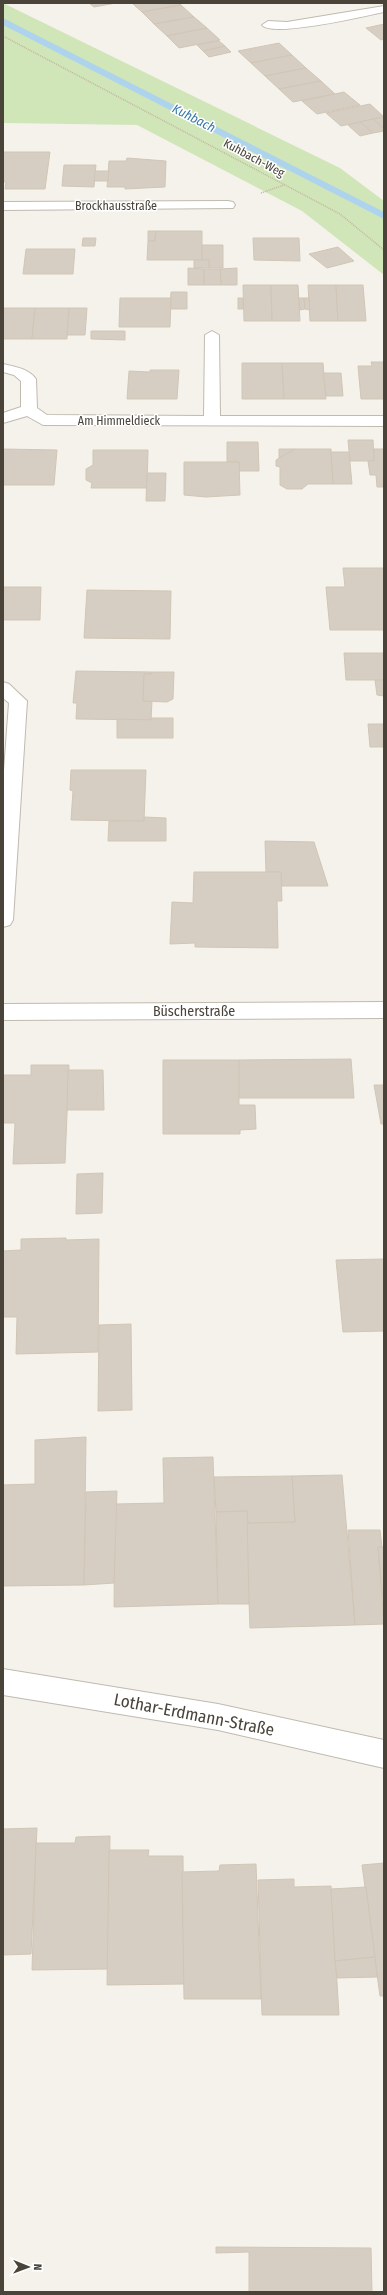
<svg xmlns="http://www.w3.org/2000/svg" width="387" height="2295" viewBox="0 0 387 2295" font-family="'Fira Sans Condensed',sans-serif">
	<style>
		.green { fill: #d1e6b8 }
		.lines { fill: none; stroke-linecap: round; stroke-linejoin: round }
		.stream { fill: #aed3ed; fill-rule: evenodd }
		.building { fill: #d6cec2; stroke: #d1c6b6 }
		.minor-casing { stroke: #c0baaf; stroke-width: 2 }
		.path { stroke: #c1b6a1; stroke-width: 1.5; stroke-dasharray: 1 1; stroke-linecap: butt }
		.minor { fill: #fff; fill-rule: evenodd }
		.labels { text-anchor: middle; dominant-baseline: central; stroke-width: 3; stroke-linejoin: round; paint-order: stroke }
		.far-street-label { font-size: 12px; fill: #49433a; stroke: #fff }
		.far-water-label { font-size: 13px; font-style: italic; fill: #3778a7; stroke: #fff }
		.street-label { font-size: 14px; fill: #49433a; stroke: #fff }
		.near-street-label { font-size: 17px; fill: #49433a; stroke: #fff }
	</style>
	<rect width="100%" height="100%" fill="#f5f2ec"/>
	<polygon class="green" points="3,3 340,168 384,201 384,275 302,211 137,125 3,123"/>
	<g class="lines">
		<polygon class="stream" points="3,18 384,212 384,219 3,25"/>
	</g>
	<g class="building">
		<polygon points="89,3 116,3 94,7"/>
		<polygon points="132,3 179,3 181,5 142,12"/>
		<polygon points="181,5 194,17 154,24 142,12"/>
		<polygon points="194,17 207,28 167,36 154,24"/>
		<polygon points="384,24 384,39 381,40 366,28"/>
		<polygon points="207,28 220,40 179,48 167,36"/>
		<polygon points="219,41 225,46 203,51 197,45"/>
		<polygon points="279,43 292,55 251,63 238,51"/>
		<polygon points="225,46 231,52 209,57 203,51"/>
		<polygon points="292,55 306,68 265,76 251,63"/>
		<polygon points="306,68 321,81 279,89 265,76"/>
		<polygon points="321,81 335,94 293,102 279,89"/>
		<polygon points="344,92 360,105 317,114 302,101"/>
		<polygon points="370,104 384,117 341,126 326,113"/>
		<polygon points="384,117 384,129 373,119"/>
		<polygon points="373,119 384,129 384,131 373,133 360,122"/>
		<polygon points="360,122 373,133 360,136 348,125"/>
		<polygon points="3,152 50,152 45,189 5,189 6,182 3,182"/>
		<polygon points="127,158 166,161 165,187 125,189 125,187 107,187 109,161 126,161"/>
		<polygon points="64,165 96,165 94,187 62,186"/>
		<polygon points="95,171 109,171 108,181 94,181"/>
		<polygon points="148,231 156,231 155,241 148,241"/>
		<polygon points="156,231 202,231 202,260 147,260 148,241 155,241"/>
		<polygon points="83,238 96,238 95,246 82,246"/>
		<polygon points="253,238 299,238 300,261 254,260"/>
		<polygon points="202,245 223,245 223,268 209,268 209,260 202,260"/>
		<polygon points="338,247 354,261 327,268 309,254"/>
		<polygon points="26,249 75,249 73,274 23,274"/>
		<rect x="194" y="260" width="15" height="8"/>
		<polygon points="188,268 204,269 204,285 188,285"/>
		<polygon points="237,268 237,285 221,285 220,269"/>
		<polygon points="204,269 220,269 221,285 204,285"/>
		<polygon points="243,285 271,285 272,321 244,321"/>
		<polygon points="271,285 298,285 300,321 272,321"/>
		<polygon points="308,285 336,285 338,321 310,321"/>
		<polygon points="336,285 363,285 366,321 338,321"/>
		<polygon points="171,292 187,292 187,309 170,309"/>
		<polygon points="120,298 171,298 170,327 119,327"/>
		<rect x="238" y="298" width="5" height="11"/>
		<polygon points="299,298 304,298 305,309 300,310"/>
		<polygon points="304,298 309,298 310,310 305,309"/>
		<polygon points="3,308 35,308 32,339 3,339"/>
		<polygon points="35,308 69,308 67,339 32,339"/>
		<polygon points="69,308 87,308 85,335 67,335"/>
		<polygon points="91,331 125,331 125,340 91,339"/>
		<polygon points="371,362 384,362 384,399 361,399 358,366 372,366"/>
		<polygon points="242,363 282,363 284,399 242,399"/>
		<polygon points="282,363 323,363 326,399 284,399"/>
		<polygon points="150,370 179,370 177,399 127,399 129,371 150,372"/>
		<polygon points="323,373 341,373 343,396 326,396"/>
		<polygon points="348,440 373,440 374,461 350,461"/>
		<polygon points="227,442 258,442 259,471 239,471 239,462 227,462"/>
		<polygon points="3,449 57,450 54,485 3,485"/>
		<polygon points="279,449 295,449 279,458"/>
		<polygon points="295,449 331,449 333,484 308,484 302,489 287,489 280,485 280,467 276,466 276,460"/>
		<polygon points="374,449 384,449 384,487 377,487 376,475 370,475 368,461 374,461"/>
		<polygon points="93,450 148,450 147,488 91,488 92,483 86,480 86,469 93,465"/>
		<polygon points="331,452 349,452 352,484 333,484"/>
		<polygon points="184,462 239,462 240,495 206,497 184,495"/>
		<polygon points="147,473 166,473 165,501 146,501"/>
		<polygon points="343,568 384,568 384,630 330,630 326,587 345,587"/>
		<polygon points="3,587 41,587 40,620 3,620"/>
		<polygon points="87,590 171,591 170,639 84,638"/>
		<polygon points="344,653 384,653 384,680 346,680"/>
		<polygon points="76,671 152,672 152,674 144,674 143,701 152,701 151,720 76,719 77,703 73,703"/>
		<polygon points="152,672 174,672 173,699 167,702 143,701 144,674 152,674"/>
		<polygon points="375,680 384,680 384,696 377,695"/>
		<polygon points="151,718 173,718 173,738 117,738 117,719 151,720"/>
		<polygon points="368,724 384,724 384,747 370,747"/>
		<polygon points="71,770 146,770 144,821 71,820 73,791 70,790"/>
		<polygon points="144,817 166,818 166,841 108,841 109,821 144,821"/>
		<polygon points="265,841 314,842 328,886 282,886 281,872 266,872"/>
		<polygon points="194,872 281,872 282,901 277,901 278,948 195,947 195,943 170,944 172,902 193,903"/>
		<polygon points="351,1059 354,1098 239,1098 239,1060"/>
		<polygon points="163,1060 239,1060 239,1105 255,1105 256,1129 240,1130 240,1134 163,1134"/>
		<polygon points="31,1065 69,1065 65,1163 13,1164 15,1123 3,1123 3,1075 31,1075"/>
		<polygon points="68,1070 103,1070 104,1110 67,1110"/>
		<polygon points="374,1085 384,1085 384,1124 381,1124"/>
		<polygon points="103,1173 102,1213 76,1214 77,1174"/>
		<polygon points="66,1238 66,1240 99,1239 98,1352 16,1354 17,1317 3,1317 3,1251 21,1250 21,1239"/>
		<polygon points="384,1259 384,1331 343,1332 336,1260"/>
		<polygon points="131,1324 132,1410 98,1411 99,1325"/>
		<polygon points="86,1437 84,1585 3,1586 3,1485 35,1484 35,1440"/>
		<polygon points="213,1457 218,1604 114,1607 115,1504 164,1503 163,1458"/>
		<polygon points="342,1475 355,1625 250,1628 246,1523 295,1522 292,1476"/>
		<polygon points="292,1476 295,1522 248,1523 247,1511 216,1512 214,1477"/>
		<polygon points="117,1491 114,1583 84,1585 86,1492"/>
		<polygon points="247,1511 249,1604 218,1604 216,1512"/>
		<polygon points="348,1530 380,1530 382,1547 378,1547 384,1624 355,1625"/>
		<polygon points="378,1547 384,1547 384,1610"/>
		<polygon points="37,1828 31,1954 3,1955 3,1829"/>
		<polygon points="110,1836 108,1969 32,1970 36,1843 75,1843 76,1837"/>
		<polygon points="109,1850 149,1850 148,1856 183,1856 184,1984 107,1985"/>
		<polygon points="384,1863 384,1996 380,1996 362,1865"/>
		<polygon points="256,1864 261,1999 184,1999 182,1872 219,1871 220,1865"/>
		<polygon points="294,1879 294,1887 331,1886 339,2015 262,2015 258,1880"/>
		<polygon points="366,1887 375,1957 335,1961 331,1889"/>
		<polygon points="375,1957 377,1977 337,1978 335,1961"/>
		<polygon points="216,2247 371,2248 372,2292 249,2292 249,2252 216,2253"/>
	</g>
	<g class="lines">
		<g class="minor-casing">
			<g id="minor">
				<path d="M384 6V12C366 16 271 38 262 25L268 21 287 22Z"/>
				<polygon points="228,201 233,202 235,205 233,208 3,210 3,202"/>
				<path d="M212 331 219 335 220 416H384V426L43 425 27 416 3 423V413L21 407V381L14 375 3 372V364C15 367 28 368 36 379L37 408 47 415 204 416 205 335Z"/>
				<polygon points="3,682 9,684 27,701 13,920 10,925 3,927 3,784 9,703 3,698"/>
				<polygon points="384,1002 384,1018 3,1020 3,1004"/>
				<polygon points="3,1669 218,1704 384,1740 384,1768 218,1730 3,1695"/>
			</g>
		</g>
		<g class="path">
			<polyline points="3,36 340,214 384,250"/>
			<polyline points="261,193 284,185"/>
		</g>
		<use href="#minor" class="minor"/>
	</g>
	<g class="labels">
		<g class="far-street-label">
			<text transform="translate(254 158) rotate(28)">Kuhbach-Weg</text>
			<text x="116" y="206">Brockhausstraße</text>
			<text x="119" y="421">Am Himmeldieck</text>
		</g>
		<g class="far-water-label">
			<text transform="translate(194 118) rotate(27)">Kuhbach</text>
		</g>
		<g class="street-label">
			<text x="194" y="1011">Büscherstraße</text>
		</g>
		<g class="near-street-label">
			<text transform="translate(194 1715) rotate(11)">Lothar-Erdmann-Straße</text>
		</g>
	</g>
	<rect width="387" height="2295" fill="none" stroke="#49433a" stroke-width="8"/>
	<g transform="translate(28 2267) rotate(91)" stroke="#ffffff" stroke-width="3" paint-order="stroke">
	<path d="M0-3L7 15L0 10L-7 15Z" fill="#49433a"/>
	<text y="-6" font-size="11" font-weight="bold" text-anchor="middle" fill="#49433a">N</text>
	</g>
</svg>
